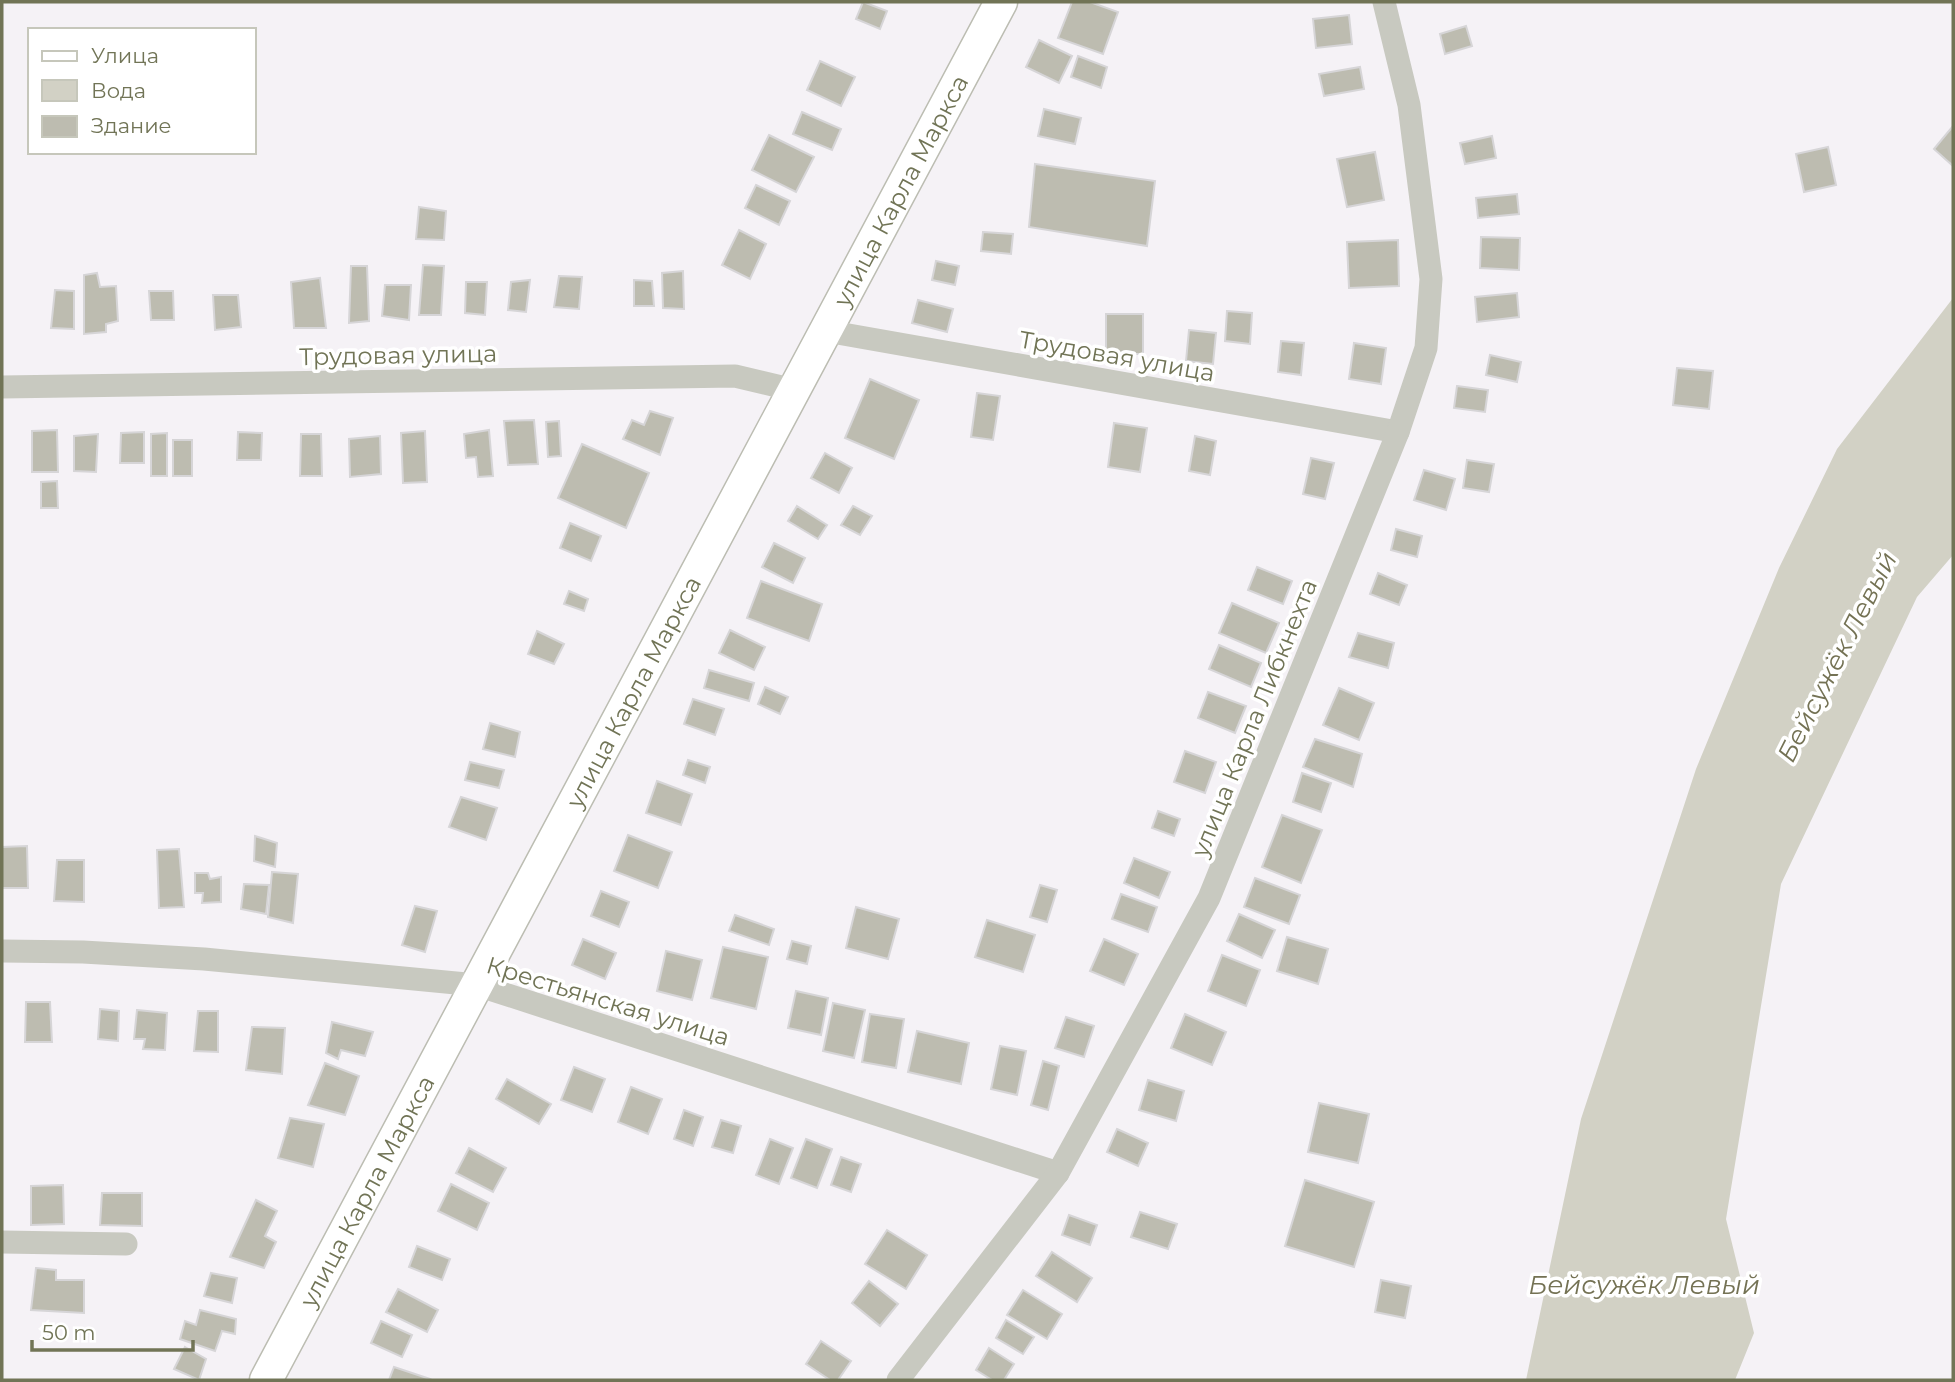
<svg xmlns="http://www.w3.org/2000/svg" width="1955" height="1382" viewBox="0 0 1955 1382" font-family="Montserrat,sans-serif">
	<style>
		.water { fill: #d2d1c5 }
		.building { fill: #bdbcb0; stroke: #d6d5d7; stroke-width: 2 }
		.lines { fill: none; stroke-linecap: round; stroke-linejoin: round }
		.secondary-casing { stroke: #bcbdb2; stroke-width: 35 }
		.street { stroke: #c8c9c0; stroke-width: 23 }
		.secondary { stroke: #fff; stroke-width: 32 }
		.labels { text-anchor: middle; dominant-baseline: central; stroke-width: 7; stroke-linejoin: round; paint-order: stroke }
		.street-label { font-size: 24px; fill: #717456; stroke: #fff }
		.water-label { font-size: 26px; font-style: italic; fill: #747254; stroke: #fff }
	</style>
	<rect width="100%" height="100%" fill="#f5f2f6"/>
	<polygon class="water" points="1953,298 1953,555 1917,597 1781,884 1726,1219 1754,1333 1735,1380 1526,1380 1581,1119 1696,769 1779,568 1837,449"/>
	<g class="building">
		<polygon points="863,2 887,11 880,29 856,19"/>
		<polygon points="1072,2 1090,2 1118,12 1103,54 1058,38"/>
		<polygon points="1349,15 1352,44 1316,48 1313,19"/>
		<polygon points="1466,26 1472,46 1445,54 1440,34"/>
		<polygon points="1039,40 1072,56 1059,83 1026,67"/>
		<polygon points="1078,56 1107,67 1101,88 1071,77"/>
		<polygon points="820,61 855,77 841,106 807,90"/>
		<polygon points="1360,67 1364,89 1324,96 1319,74"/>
		<polygon points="1044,109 1081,118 1075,144 1038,136"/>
		<polygon points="802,112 841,129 832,150 793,134"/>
		<polygon points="1953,126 1953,166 1934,149"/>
		<polygon points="769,135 814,157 796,192 752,170"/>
		<polygon points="1492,136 1496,158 1465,164 1460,143"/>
		<polygon points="1828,147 1836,185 1804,192 1796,154"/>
		<polygon points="1375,152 1384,200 1347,207 1337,159"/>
		<polygon points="1035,164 1155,181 1147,246 1029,227"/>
		<polygon points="756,185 790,201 779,225 745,208"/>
		<polygon points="1517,194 1519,214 1478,218 1476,198"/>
		<polygon points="419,207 446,211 444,240 416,239"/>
		<polygon points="739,230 766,244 750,279 722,265"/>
		<polygon points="983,232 1013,234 1011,254 981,251"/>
		<polygon points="1481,237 1520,238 1519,270 1480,268"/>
		<polygon points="1398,240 1399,286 1349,288 1347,242"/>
		<polygon points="936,261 959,266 955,285 932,280"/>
		<polygon points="423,265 444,266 441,315 419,315"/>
		<polygon points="351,266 367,266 369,321 349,323"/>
		<polygon points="683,271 684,309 663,308 662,273"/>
		<polygon points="97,273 100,287 116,286 118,321 106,324 106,332 84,334 84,275"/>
		<polygon points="559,276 582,277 579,309 554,307"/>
		<polygon points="320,278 326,328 294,328 291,282"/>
		<polygon points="530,280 526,312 508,310 511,282"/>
		<polygon points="634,280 652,281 654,306 634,306"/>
		<polygon points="466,282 487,282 485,315 465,313"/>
		<polygon points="385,285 411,285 409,320 382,316"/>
		<polygon points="55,290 74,291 74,329 51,328"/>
		<polygon points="149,291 173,291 174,320 151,320"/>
		<polygon points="1517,293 1519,317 1477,322 1475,297"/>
		<polygon points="213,295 238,295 241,327 215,330"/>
		<polygon points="918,300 953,309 947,332 912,323"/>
		<polygon points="1227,311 1252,313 1250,344 1225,341"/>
		<rect x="1106" y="314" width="37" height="40"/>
		<polygon points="1189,330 1216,333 1213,364 1186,361"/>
		<polygon points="1281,341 1304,343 1301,375 1278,372"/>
		<polygon points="1354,343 1386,348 1381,384 1349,379"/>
		<polygon points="1490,355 1521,362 1517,382 1486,375"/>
		<polygon points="1677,368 1713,371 1709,409 1673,405"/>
		<polygon points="870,379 919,400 894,459 845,438"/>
		<polygon points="1457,386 1488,390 1485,412 1454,408"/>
		<polygon points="977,393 1000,396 993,440 971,437"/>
		<polygon points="650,411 673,418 660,455 623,439 632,420 644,425"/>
		<polygon points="534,420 538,464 508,465 504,421"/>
		<polygon points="559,421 561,456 548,457 546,422"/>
		<polygon points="1114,423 1147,428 1140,472 1108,467"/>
		<polygon points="57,430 58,472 32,472 32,431"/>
		<polygon points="489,430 493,476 478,477 476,457 466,458 464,434"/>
		<polygon points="425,431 427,482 403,483 401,433"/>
		<polygon points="144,432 144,463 120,463 121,433"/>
		<polygon points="238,432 262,433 261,460 237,460"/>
		<polygon points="167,433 167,476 151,476 151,434"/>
		<polygon points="98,434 96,472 74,471 74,436"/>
		<polygon points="301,434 321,434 322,476 300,476"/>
		<polygon points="380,436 381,474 350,477 349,439"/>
		<polygon points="1195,436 1216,441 1210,475 1189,471"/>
		<rect x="173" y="440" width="19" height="36"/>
		<polygon points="582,444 649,473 626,528 558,498"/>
		<polygon points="825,453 852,468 839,493 811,478"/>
		<polygon points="1311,458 1334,463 1325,499 1303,494"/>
		<polygon points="1467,460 1494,464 1489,492 1463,488"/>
		<polygon points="1424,470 1455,479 1446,510 1414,500"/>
		<polygon points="57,481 58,508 41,508 41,482"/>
		<polygon points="797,506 827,525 818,539 788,521"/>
		<polygon points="853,506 872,516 860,535 841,525"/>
		<polygon points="570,523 601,536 591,561 560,548"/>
		<polygon points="1396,529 1422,536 1417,557 1391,550"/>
		<polygon points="774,543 805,558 793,583 762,567"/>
		<polygon points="1257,567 1292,581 1283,604 1248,590"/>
		<polygon points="1378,573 1407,585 1399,605 1370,594"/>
		<polygon points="761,581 822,604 809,641 747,618"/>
		<polygon points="569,591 588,599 584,611 564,604"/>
		<polygon points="1232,603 1279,623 1266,653 1219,633"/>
		<polygon points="730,630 765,647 754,670 719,653"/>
		<polygon points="537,631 564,644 554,664 528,654"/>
		<polygon points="1358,633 1394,643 1388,668 1349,657"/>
		<polygon points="1219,645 1261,663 1251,687 1209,669"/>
		<polygon points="709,670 754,683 749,701 704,688"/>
		<polygon points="765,687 788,697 780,714 758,704"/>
		<polygon points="1339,688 1374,703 1359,740 1323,725"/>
		<polygon points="1208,692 1246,706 1235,733 1198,718"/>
		<polygon points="693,699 724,709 715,735 684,724"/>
		<polygon points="490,723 520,732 515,757 483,749"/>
		<polygon points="1315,739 1362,754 1353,787 1303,767"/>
		<polygon points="1185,751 1216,762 1205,793 1174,782"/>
		<polygon points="688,760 710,767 705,783 683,775"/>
		<polygon points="470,762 504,770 499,788 465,780"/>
		<polygon points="1302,773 1331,783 1321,812 1293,802"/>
		<polygon points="657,781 692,794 681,825 646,813"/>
		<polygon points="461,797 497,808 486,840 449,827"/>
		<polygon points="1158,811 1180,819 1174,836 1152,828"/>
		<polygon points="1282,815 1322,830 1301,883 1262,867"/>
		<polygon points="628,835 672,852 658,888 614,871"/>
		<polygon points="255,836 277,843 275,867 254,861"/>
		<polygon points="27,846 28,888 2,888 2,847"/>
		<polygon points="179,849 184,907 159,908 157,850"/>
		<polygon points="1134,858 1170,872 1159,898 1124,883"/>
		<polygon points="57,860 84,860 84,902 54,901"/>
		<polygon points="272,872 298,874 293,923 268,917"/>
		<polygon points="195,873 208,873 210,879 221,877 221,902 202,903 203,893 195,893"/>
		<polygon points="1255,878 1300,895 1289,924 1244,907"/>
		<polygon points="244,884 269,885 266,914 241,909"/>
		<polygon points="1040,885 1057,890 1047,922 1030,917"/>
		<polygon points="601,891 629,902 619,927 591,916"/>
		<polygon points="1121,894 1157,907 1148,932 1112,919"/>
		<polygon points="415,906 437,911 425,952 402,945"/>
		<polygon points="856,907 899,919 888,959 846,948"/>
		<polygon points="1239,914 1275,930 1262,958 1227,941"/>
		<polygon points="735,915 774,929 769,945 729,931"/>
		<polygon points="987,920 1035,935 1023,972 975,957"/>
		<polygon points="1287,937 1328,949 1318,984 1277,971"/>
		<polygon points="583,939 616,953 605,979 572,965"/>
		<polygon points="1104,939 1138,954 1124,985 1090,971"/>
		<polygon points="792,941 811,946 807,964 787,959"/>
		<polygon points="723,947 768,957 756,1009 711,998"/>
		<polygon points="666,951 702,960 692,1000 657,991"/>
		<polygon points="1222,955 1260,970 1246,1006 1208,991"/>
		<polygon points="796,991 828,998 821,1035 788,1028"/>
		<polygon points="26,1002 50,1002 52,1042 25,1042"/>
		<polygon points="833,1003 865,1010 854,1058 823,1051"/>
		<polygon points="100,1009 119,1011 118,1041 98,1039"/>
		<polygon points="137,1010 167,1013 165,1050 143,1049 145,1039 134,1039"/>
		<polygon points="198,1011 218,1011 218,1052 194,1051"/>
		<polygon points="870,1014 904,1019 896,1068 862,1062"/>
		<polygon points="1185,1014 1226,1032 1212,1065 1171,1048"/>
		<polygon points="1066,1017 1094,1026 1084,1057 1055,1048"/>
		<polygon points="332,1022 373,1032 365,1056 341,1050 338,1059 326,1053"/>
		<polygon points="252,1027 285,1028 282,1074 246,1070"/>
		<polygon points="917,1031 969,1043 961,1084 908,1072"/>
		<polygon points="1000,1046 1026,1051 1017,1095 991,1089"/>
		<polygon points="1043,1061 1059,1066 1048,1110 1031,1105"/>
		<polygon points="325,1063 359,1076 345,1115 308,1105"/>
		<polygon points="574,1067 605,1079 592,1112 561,1100"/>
		<polygon points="507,1079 551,1104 539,1124 496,1099"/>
		<polygon points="1148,1080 1184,1091 1176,1121 1139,1110"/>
		<polygon points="631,1087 662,1099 648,1134 618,1122"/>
		<polygon points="1319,1103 1369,1114 1358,1163 1308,1152"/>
		<polygon points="684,1110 703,1117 693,1146 674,1139"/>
		<polygon points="290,1118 324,1124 313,1167 278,1158"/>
		<polygon points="721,1120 741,1126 733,1153 712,1147"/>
		<polygon points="1117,1129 1148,1143 1138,1166 1107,1152"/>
		<polygon points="770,1139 793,1148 779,1184 756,1175"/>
		<polygon points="806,1139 832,1149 817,1188 791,1178"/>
		<polygon points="469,1148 506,1168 493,1192 456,1173"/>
		<polygon points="841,1157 861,1164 851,1192 831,1185"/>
		<polygon points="1305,1180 1374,1202 1354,1267 1285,1246"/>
		<polygon points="451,1184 489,1203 477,1230 438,1211"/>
		<polygon points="63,1185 64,1224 31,1225 31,1186"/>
		<polygon points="102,1193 142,1193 142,1226 100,1225"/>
		<polygon points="256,1200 277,1211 265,1236 276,1242 264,1268 230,1257"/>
		<polygon points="1140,1212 1177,1224 1168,1249 1131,1237"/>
		<polygon points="1069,1215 1097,1225 1090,1245 1062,1235"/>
		<polygon points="887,1230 927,1255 906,1289 865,1264"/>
		<polygon points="417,1246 450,1259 442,1280 409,1267"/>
		<polygon points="1052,1252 1092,1278 1077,1302 1036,1276"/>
		<polygon points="36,1268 56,1270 56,1280 84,1280 84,1313 31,1310"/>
		<polygon points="211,1273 237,1278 232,1303 204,1296"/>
		<polygon points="1381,1280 1411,1286 1405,1318 1375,1312"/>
		<polygon points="869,1281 898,1304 880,1326 852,1303"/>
		<polygon points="398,1289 438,1310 427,1332 386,1312"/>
		<polygon points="1023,1290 1062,1314 1047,1339 1007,1315"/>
		<polygon points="200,1310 236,1319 235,1334 222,1331 215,1351 180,1339 185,1321 196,1325"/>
		<polygon points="1006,1320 1034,1337 1023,1354 996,1338"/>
		<polygon points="381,1321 412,1335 402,1357 371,1343"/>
		<polygon points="821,1341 851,1361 838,1380 830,1380 806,1364"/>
		<polygon points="185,1347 206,1359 199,1380 174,1369"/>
		<polygon points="989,1348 1014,1364 1004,1380 992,1380 976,1370"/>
		<polygon points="394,1367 430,1379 429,1380 389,1380"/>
	</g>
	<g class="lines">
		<g class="secondary-casing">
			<g id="secondary">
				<path id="s1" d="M266 1380 1001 2"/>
			</g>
		</g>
		<g class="street">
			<polyline points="826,331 1398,432"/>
			<polyline points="2,387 735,376 794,390"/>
			<polyline points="2,951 83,952 204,959 477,985 1058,1173"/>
			<polyline points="2,1242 126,1244"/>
			<polyline points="898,1380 1058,1173 1209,898 1398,432 1426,348 1431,279 1409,105 1384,2"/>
		</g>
		<use href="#secondary" class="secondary"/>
	</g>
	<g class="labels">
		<g class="street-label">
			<text stroke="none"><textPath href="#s1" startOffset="1348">улица Карла Маркса</textPath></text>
			<text transform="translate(398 355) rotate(-1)">Трудовая улица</text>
			<text transform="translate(1117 356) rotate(10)">Трудовая улица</text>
			<text stroke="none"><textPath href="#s1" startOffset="780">улица Карла Маркса</textPath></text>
			<text transform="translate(1254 718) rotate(-68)">улица Карла Либкнехта</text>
			<text transform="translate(608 1001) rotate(17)">Крестьянская улица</text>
			<text stroke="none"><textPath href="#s1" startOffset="214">улица Карла Маркса</textPath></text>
		</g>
		<g class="water-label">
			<text transform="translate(1837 657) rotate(-63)">Бейсужёк Левый</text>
			<text x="1644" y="1285">Бейсужёк Левый</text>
		</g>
	</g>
	<rect width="1955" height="1382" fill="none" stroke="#717456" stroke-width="7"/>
	<rect x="28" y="28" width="228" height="126" fill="#ffffff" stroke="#c6c7bb" stroke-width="2"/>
	<rect x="42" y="51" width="35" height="10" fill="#ffffff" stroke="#c6c7bb" stroke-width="2"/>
	<text x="91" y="63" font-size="21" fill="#717456">Улица</text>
	<rect x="42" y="80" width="35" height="21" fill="#d2d1c5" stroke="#c6c7bb" stroke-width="2"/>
	<text x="91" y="98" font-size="21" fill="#717456">Вода</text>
	<rect x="42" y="116" width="35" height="21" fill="#bdbcb0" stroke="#c6c7bb" stroke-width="2"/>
	<text x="91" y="133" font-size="21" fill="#717456">Здание</text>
	<path d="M32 1340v10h161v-10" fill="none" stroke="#717456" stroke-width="3.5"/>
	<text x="42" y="1340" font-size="21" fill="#717456" stroke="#ffffff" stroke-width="5" paint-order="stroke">50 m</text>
</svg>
